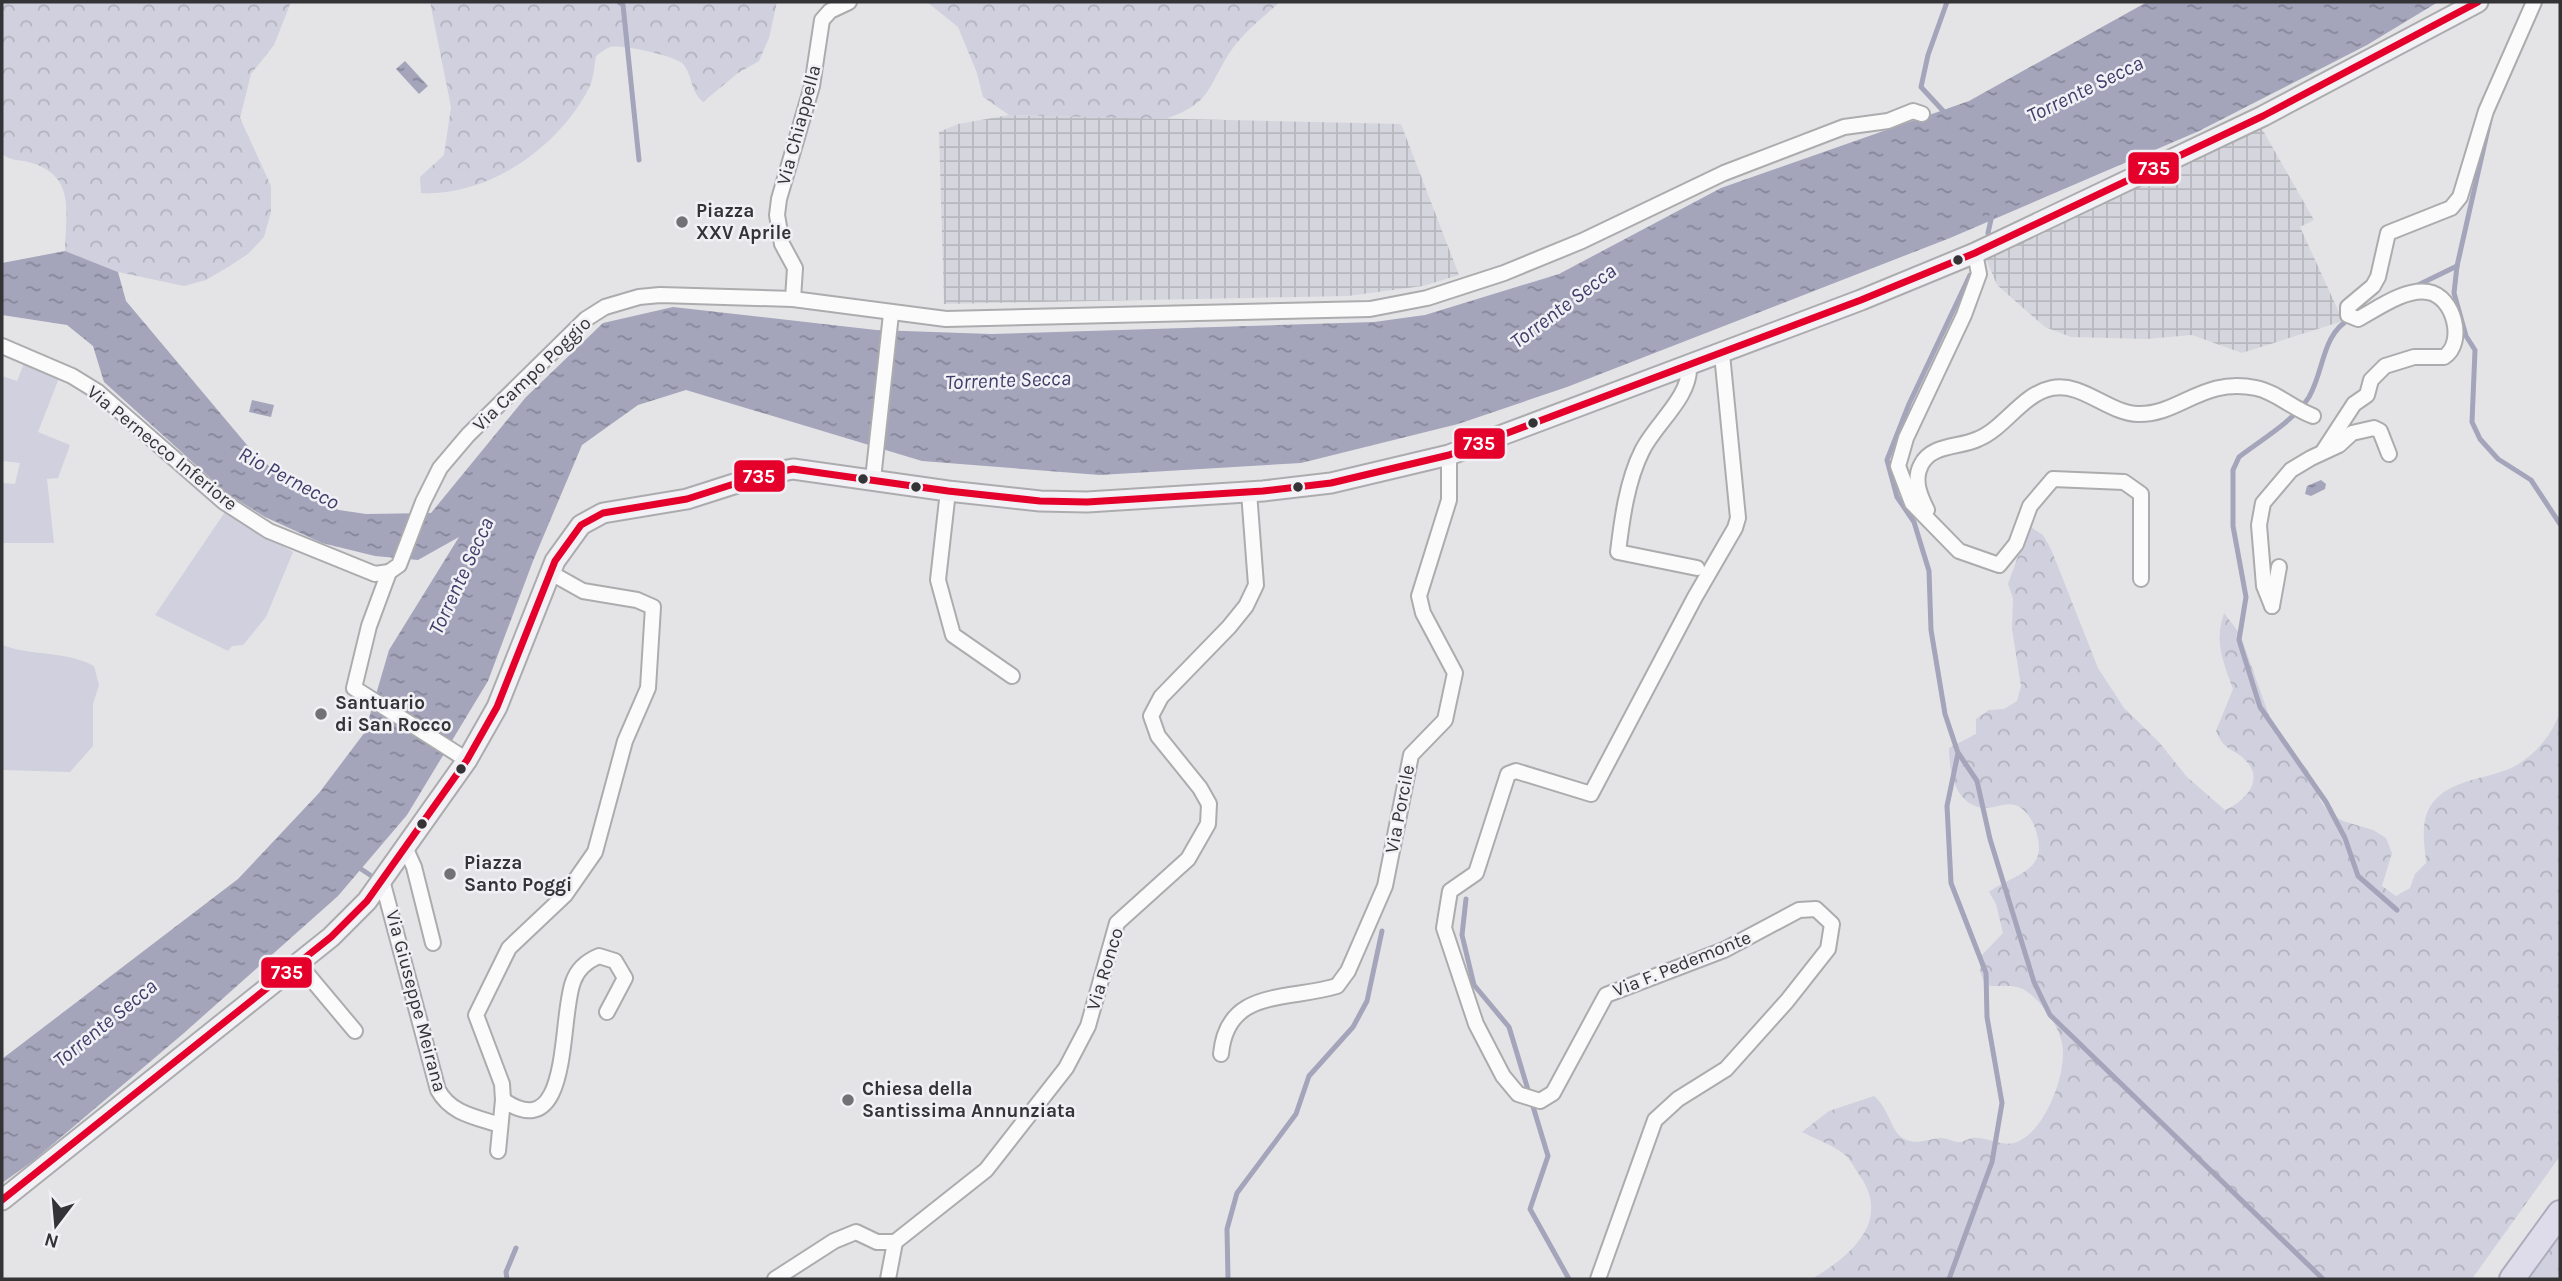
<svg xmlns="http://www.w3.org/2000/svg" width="2562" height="1281" viewBox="0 0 2562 1281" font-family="Karla,sans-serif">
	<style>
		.industrial { fill: url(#industrial-grid) }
		.grass { fill: #d0d0de }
		.forest { fill: url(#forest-crowns) }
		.water { fill: url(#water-ripples) }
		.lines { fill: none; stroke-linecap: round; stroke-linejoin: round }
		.stream { stroke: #a4a4bb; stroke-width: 5 }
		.minor-casing { stroke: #acacae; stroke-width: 18 }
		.secondary-casing { stroke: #acacae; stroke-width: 23 }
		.motorway-casing { stroke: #aeacbc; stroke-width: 28 }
		.minor { stroke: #fbfbfb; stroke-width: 14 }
		.secondary { stroke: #f2f2f6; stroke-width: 19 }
		.motorway { stroke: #dedcea; stroke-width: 24 }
		.bus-1-casing { stroke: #f0f0f5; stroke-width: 12 }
		.bus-1 { stroke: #e4002b; stroke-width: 7 }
		.poi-dot { fill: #727274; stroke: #f0f0f5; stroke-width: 2.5 }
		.bus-dot { fill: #343436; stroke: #f0f0f5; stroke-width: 2.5 }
		.labels { text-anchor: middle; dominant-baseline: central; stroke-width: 5; stroke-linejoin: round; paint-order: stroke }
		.street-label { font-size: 19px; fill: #343436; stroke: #f0f0f5 }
		.poi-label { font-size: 19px; font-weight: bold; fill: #343436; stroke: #f0f0f5; text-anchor: start }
		.water-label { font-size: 21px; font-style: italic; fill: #413d6b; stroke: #f0f0f5 }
		.line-badge { stroke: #f0f0f5; stroke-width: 2.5 }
		.badge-label { font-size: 19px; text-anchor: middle; font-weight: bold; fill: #fff }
	</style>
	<defs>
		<pattern id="industrial-grid" width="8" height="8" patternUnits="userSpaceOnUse" patternTransform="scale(1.75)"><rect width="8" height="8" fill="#d5d5dd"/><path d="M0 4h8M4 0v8" fill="none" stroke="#b7b7be"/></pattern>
		<pattern id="forest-crowns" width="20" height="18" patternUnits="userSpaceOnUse" patternTransform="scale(1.75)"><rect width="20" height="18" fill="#d0d0de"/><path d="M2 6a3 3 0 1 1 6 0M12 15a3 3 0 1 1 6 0" fill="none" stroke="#b3b3bf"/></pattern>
		<pattern id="water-ripples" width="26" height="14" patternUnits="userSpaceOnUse" patternTransform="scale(1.75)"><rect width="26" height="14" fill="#a4a4bb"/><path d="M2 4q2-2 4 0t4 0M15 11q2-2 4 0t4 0" fill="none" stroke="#868699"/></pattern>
	</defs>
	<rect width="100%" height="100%" fill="#e4e4e7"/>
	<g class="industrial">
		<polygon points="1009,115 1401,124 1459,275 1423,286 1348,296 944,304 939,132 958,124"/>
		<polygon points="2261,127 2314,220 2300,227 2343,321 2242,353 2192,335 2147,339 2071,337 2045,327 1997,285 1986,259"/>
	</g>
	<g class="grass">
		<polygon points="25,361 59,378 38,432 70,445 58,478 47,479 54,543 2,543 2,483 15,484 20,463 2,461 2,376 17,381"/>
		<polygon points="225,512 293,552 266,617 243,645 232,646 228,651 155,615"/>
		<path d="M2 645C35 657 64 650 94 666L99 685 93 704V746L70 772 2 770Z"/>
	</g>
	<g class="forest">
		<path d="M2 2H291L274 45 251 74 240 118 271 186V212L264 237 248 254 228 267 206 280 184 286 118 272 65 251C65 215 77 177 32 163 20 159 12 162 2 154Z"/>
		<path d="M430 2H777L769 38 759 61 738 73 703 102C689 89 694 78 683 64 676 56 621 44 610 47 605 49 600 53 596 56 594 66 594 79 589 88 559 147 488 197 421 193L420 177 444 155 451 107Z"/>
		<path d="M927 2H1280C1263 17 1243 33 1230 52 1207 88 1211 104 1165 119L1009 115 983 97 977 73 958 27Z"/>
		<path d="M2029 526 2043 535 2051 549 2098 668 2124 708 2158 741 2187 777 2225 810C2242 803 2265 782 2247 762 2235 748 2225 753 2216 731L2233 689C2223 661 2214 642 2224 613L2240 634 2276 735 2308 770 2320 800 2329 813 2343 821 2373 830 2386 838 2392 853 2382 886 2396 896 2410 888 2415 874 2426 863C2425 848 2422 834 2425 820 2435 777 2487 782 2517 765 2538 752 2552 734 2560 712V1156L2472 1279H1812C1852 1255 1893 1220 1858 1173 1854 1167 1850 1159 1845 1155 1834 1145 1815 1139 1802 1132L1829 1111 1874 1096C1889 1109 1890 1127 1900 1136 1913 1147 1927 1139 1941 1138 1947 1138 1951 1141 1957 1142 1962 1143 1967 1139 1972 1138 1988 1136 2003 1149 2019 1141 2046 1129 2068 1071 2062 1043 2058 1025 2042 1001 2026 991 2014 983 2000 988 1985 985L1980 971 1981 956 2003 933 1996 904 1989 892C2015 873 2051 872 2035 828 2032 819 2025 808 2015 805 2005 802 1993 809 1983 808 1955 804 1949 772 1949 748L1976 734V719L1989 710 2004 709 2017 701 2021 686 2012 629 2013 598 2008 584Z"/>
		<polygon points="2560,1232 2560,1279 2526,1279"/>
	</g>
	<g class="water">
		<polygon points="2147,2 2438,2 2367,45 2199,131 1950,238 1567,387 1458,424 1301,463 1100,475 922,461 686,390 638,405 582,445 533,561 488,681 407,815 338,896 184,1033 33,1161 2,1183 2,1059 238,879 319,793 365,732 389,650 459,537 418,560 375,556 322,543 265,517 228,494 104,382 93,346 67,325 2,315 2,263 65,251 118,272 126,301 247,445 295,491 339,510 366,514 431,513 526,397 603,323 673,307 876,330 991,334 1374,322 1425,315 1559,274 1721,188 1969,101"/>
		<polygon points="405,61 428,86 419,94 396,69"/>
		<polygon points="252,400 274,405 271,417 249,412"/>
		<polygon points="2321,480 2326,484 2325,489 2311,496 2305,494 2307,486"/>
	</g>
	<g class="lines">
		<g class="stream">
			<polyline points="619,2 623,5 639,160"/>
			<polyline points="1946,114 1921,87 1928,55 1947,2"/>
			<polyline points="2490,120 2457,266 2454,293 2466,336 2475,350 2472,422 2480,439 2498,459 2531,480 2560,524"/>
			<polyline points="1988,233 1992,215"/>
			<polyline points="2414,287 2457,266"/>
			<path d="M2351 318C2321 335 2325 369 2309 397 2294 421 2261 440 2239 457L2233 470V526L2246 597 2239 640 2260 707 2326 802 2345 838 2358 876 2397 910"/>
			<polyline points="1959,754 1977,781 1990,839 2034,982 2050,1015 2323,1279"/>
			<polyline points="355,865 370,875"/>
			<polyline points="1466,899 1462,935 1474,985 1509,1027 1548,1156 1530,1209 1569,1279"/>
			<polyline points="507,1279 506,1272 516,1248"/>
			<polyline points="1228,1279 1227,1229 1237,1193 1296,1114 1309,1076 1353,1027 1367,1001 1382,931"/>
			<polyline points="1949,1279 1992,1162 2002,1103 1987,1017 1986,973 1951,883 1947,806 1958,753 1945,714 1931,630 1929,571 1914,522 1897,497 1887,460 1909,404 1970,275"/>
		</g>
		<g class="minor-casing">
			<g id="minor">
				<polyline points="1975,253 1979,274 1964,315 1906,438 1898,466 1912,503 1959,551 1999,565 2016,544 2030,506 2053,479 2124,482 2141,494 2141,579"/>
				<polyline points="793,299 795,268 782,244 777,215 779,199 812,86 822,20 830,11 849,2"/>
				<polyline points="2,346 72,376 98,392 224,502 269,531 375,574 389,572 399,565 423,502 440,468 468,435 586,319 605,307 639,297 660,295 793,299 946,319 1370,309 1427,298 1504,273 1582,241 1724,173 1844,127 1888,121 1913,111 1922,114"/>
				<path d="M1689 366C1691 397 1655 424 1642 451 1627 481 1622 519 1618 552L1697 568"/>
				<path d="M2324 450 2354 404 2367 395 2371 380 2385 366 2414 357H2444C2466 343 2454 296 2428 292 2405 288 2377 309 2358 319L2348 315V307L2373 286 2378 277 2388 233 2451 208 2460 197 2486 111 2534 2"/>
				<polyline points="873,479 891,314"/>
				<polyline points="948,491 938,580 953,635 1012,676"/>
				<path d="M1927 510C1920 496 1913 480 1921 465 1931 444 1959 448 1978 439 2005 428 2022 394 2052 388 2082 382 2108 413 2138 414 2180 415 2202 377 2256 388 2276 392 2293 409 2313 416"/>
				<polyline points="389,572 369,626 354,688 467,760"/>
				<polyline points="2272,606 2264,586 2259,525 2263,503 2291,470 2311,458 2339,445 2352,433 2374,428 2380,431 2389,454"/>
				<polyline points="2272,606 2279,567"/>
				<polyline points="405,847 414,867 433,943"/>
				<path d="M382 880 438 1090C451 1114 476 1117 500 1125"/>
				<polyline points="298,963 355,1031"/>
				<path d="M1221 1054C1227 988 1287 1001 1337 986L1348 971 1385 886 1411 755 1445 720 1455 673 1423 613 1419 596 1449 500V455"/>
				<path d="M503 1100C572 1147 559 1019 573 982 577 970 587 961 599 956L615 961 625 978 607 1012"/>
				<polyline points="498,1151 503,1100 502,1084 476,1015 509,948 565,895 595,852 625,741 648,688 653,607 637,600 583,591 551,573"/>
				<polyline points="775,1279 834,1241 856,1232 877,1242 895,1242 986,1170 1066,1068 1088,1026 1117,923 1188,859 1208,824 1209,804 1200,788 1158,736 1151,716 1161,697 1229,627 1246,606 1256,585 1249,492"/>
				<polyline points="888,1279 895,1242"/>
				<polyline points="1598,1279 1655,1120 1678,1099 1726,1069 1787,1001 1828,949 1832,924 1816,909 1799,910 1724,950 1606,995 1553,1093 1540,1101 1518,1094 1503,1076 1476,1024 1444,928 1450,891 1476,873 1508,774 1516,771 1591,794 1695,597 1735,528 1738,518 1722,354"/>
			</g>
		</g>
		<g class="secondary-casing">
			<polyline id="secondary" points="2,1200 331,937 367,901 467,760 497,707 555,561 581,525 603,513 687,499 762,475 793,469 948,491 1040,501 1087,502 1263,491 1331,483 1449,455 1861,300 1975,253 2263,116 2478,2"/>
		</g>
		<g class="motorway-casing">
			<polyline id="motorway" points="2512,1279 2560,1213"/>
		</g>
		<use href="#minor" class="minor"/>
		<use href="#secondary" class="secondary"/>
		<use href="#motorway" class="motorway"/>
		<g class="bus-1-casing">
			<polyline id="bus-1" points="2,1200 331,937 367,901 467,760 497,707 555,561 581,525 603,513 687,499 762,475 793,469 948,491 1040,501 1087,502 1263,491 1331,483 1449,455 1861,300 1975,253 2263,116 2478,2"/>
		</g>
		<use href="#bus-1" class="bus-1"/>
	</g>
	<g class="poi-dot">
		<circle cx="682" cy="222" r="7"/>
		<circle cx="321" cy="714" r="7"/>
		<circle cx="450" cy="874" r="7"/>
		<circle cx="848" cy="1100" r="7"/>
	</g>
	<g class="bus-dot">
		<circle cx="1958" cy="260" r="6"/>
		<circle cx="1533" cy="423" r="6"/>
		<circle cx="863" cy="479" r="6"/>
		<circle cx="916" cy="487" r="6"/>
		<circle cx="1298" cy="487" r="6"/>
		<circle cx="461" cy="769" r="6"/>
		<circle cx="422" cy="824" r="6"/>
	</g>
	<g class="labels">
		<g class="street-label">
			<text transform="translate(799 125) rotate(-75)">Via Chiappella</text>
			<text transform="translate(532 374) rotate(-44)">Via Campo Poggio</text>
			<text transform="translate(162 448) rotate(39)">Via Pernecco Inferiore</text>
			<text transform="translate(1400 809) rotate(-79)">Via Porcile</text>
			<text transform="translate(1682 964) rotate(-22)">Via F. Pedemonte</text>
			<text transform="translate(1105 969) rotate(-73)">Via Ronco</text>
			<text transform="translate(416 1001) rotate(75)">Via Giuseppe Meirana</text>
		</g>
		<g class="poi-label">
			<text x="696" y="211">Piazza<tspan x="696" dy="22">XXV Aprile</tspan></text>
			<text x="335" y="703">Santuario<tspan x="335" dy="22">di San Rocco</tspan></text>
			<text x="464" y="863">Piazza<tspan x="464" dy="22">Santo Poggi</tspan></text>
			<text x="862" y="1089">Chiesa della<tspan x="862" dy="22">Santissima Annunziata</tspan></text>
		</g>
		<g class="water-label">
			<text transform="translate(2085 89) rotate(-26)">Torrente Secca</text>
			<text transform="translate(1563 306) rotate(-37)">Torrente Secca</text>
			<text transform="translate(1008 380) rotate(-2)">Torrente Secca</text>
			<text transform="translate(289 478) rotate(28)">Rio Pernecco</text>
			<text transform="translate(461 576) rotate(-65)">Torrente Secca</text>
			<text transform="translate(105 1023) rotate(-39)">Torrente Secca</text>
		</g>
	</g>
	<g class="line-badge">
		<rect x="2127" y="151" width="53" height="34" rx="7" fill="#e4002b"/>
		<rect x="1453" y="427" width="53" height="33" rx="7" fill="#e4002b"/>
		<rect x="733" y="459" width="53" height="34" rx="7" fill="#e4002b"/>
		<rect x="260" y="956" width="53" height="33" rx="7" fill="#e4002b"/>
	</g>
	<g class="badge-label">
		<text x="2154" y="175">735</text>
		<text x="1479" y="450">735</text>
		<text x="759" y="483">735</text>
		<text x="287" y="979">735</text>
	</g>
	<rect width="2562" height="1281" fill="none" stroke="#343436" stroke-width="7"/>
	<g transform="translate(56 1225) rotate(196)" stroke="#f0f0f5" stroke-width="5" paint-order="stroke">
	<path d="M0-5L12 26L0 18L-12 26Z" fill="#343436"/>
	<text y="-10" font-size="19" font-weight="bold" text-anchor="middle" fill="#343436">N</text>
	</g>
</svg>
